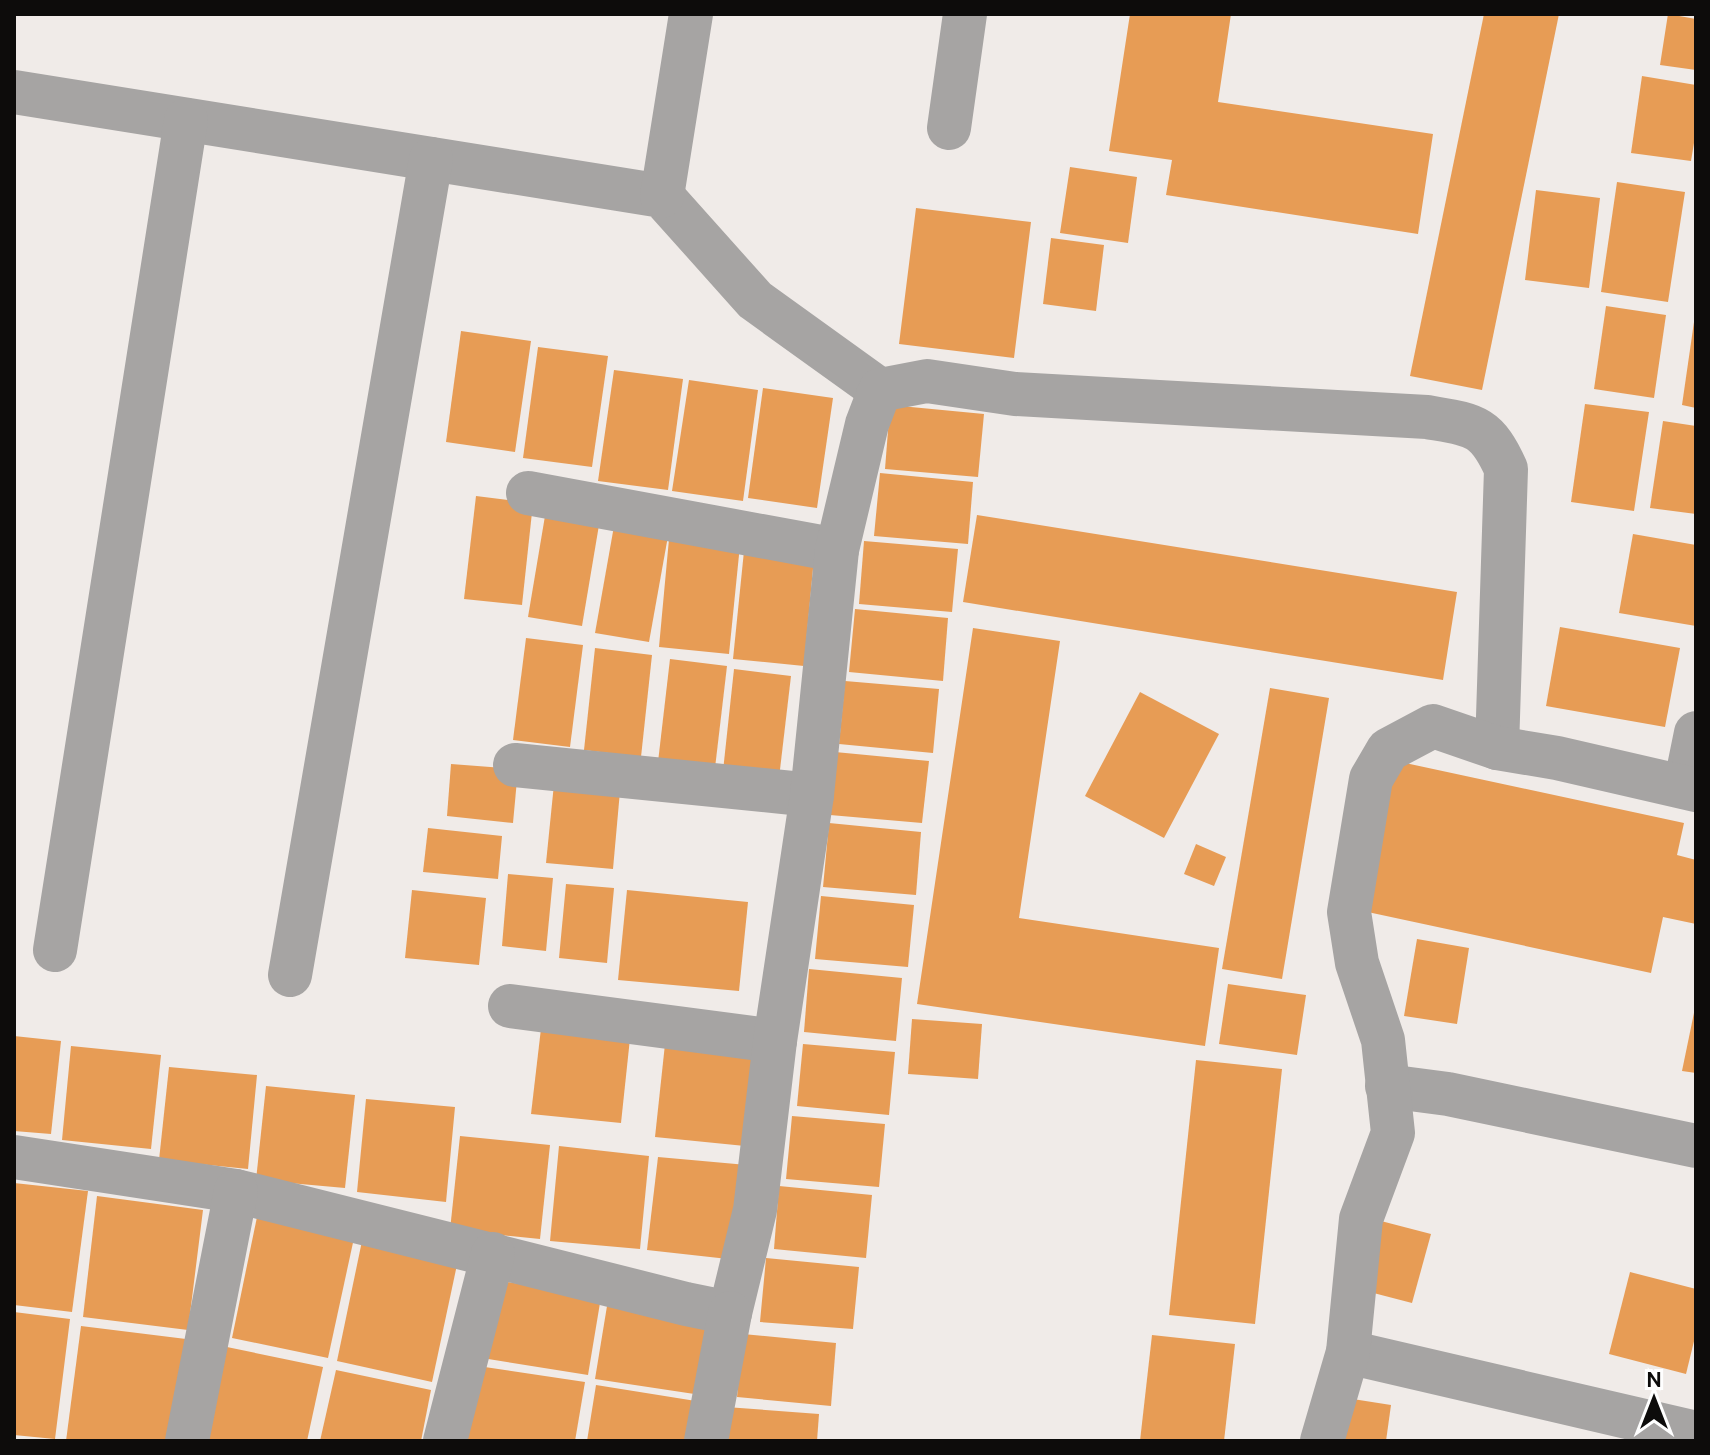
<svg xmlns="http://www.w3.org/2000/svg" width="1710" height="1455" viewBox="0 0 1710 1455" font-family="Cabin,sans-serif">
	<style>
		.building { fill: #e79c55 }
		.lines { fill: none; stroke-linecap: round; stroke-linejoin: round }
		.minor { stroke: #a6a4a3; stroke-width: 44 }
	</style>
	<rect width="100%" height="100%" fill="#f0ebe8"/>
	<g class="building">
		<polygon points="1130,14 1231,14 1218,102 1433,134 1418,234 1166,195 1172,160 1109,151"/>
		<polygon points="1484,14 1559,14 1482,390 1410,376"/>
		<polygon points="1668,14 1696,19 1696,70 1660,65"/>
		<polygon points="1642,76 1696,85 1696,131 1691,161 1631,153"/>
		<polygon points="1070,167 1137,177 1128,243 1060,233"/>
		<polygon points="1617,182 1685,192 1668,302 1601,292"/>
		<polygon points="1536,190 1600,198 1589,288 1525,280"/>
		<polygon points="916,208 1031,222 1014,358 899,344"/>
		<polygon points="1051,238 1104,245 1096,311 1043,304"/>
		<polygon points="1606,306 1666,315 1654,398 1594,389"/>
		<polygon points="1694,322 1696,322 1696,408 1682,405"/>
		<polygon points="461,331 531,341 515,452 446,442"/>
		<polygon points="538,347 608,356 592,467 523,458"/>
		<polygon points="614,370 683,379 668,490 598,481"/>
		<polygon points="689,380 758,390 743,501 672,491"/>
		<polygon points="763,388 833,398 817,508 748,498"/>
		<polygon points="1585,404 1649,412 1634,511 1571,502"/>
		<polygon points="890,405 984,414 978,477 885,469"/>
		<polygon points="1663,421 1696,426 1696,514 1650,508"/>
		<polygon points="880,473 973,482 968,544 874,536"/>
		<polygon points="476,496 533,503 522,605 464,599"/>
		<polygon points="546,510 600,519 582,626 528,617"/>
		<polygon points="977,515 1457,592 1443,680 963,602"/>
		<polygon points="614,526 668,536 649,642 595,633"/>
		<polygon points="1633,534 1696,545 1696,626 1619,613"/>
		<polygon points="669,539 740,545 729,654 659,647"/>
		<polygon points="864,541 958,549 952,612 859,604"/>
		<polygon points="744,551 814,558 804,666 733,659"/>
		<polygon points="855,609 948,618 943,681 849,672"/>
		<polygon points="1560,627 1680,648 1665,727 1546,706"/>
		<polygon points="973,628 1060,641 1019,918 1219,948 1205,1046 917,1004"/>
		<polygon points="526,638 583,645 570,747 513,740"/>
		<polygon points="595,648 652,655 641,757 584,750"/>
		<polygon points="670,659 727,666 715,768 658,762"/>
		<polygon points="734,669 791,676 779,778 723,771"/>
		<polygon points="845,681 939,689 933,753 839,744"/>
		<polygon points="1270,688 1329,698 1282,979 1222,969"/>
		<polygon points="1140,692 1219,734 1164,838 1085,796"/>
		<polygon points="835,752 929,761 922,823 830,815"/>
		<polygon points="1396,761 1684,823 1677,855 1696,860 1696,924 1663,917 1651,973 1363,911"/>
		<polygon points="451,764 518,769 513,823 447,816"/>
		<polygon points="554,784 620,791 613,869 546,863"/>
		<polygon points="829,823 921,832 916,895 823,887"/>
		<polygon points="428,828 502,836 498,879 423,872"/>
		<polygon points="1196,844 1226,857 1214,886 1184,874"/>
		<polygon points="508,874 553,878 546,951 502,946"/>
		<polygon points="566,884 614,888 607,963 559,958"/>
		<polygon points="412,890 486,898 479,965 405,958"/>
		<polygon points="627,890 748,902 739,991 618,980"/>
		<polygon points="821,896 914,905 908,967 815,959"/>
		<polygon points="1417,939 1469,948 1457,1024 1404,1016"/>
		<polygon points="809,969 902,978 896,1041 804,1032"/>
		<polygon points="1228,984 1306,995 1297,1055 1219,1044"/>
		<polygon points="1695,1008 1696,1008 1696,1073 1682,1071"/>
		<polygon points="912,1019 982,1024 978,1079 908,1074"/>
		<polygon points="542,1020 631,1029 621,1123 531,1114"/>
		<polygon points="14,1036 61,1041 51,1134 14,1131"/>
		<polygon points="665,1044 754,1052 745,1146 655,1137"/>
		<polygon points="803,1044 895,1052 889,1115 797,1106"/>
		<polygon points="71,1046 161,1055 151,1149 62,1140"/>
		<polygon points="1196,1060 1282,1069 1255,1324 1169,1315"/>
		<polygon points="169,1067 257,1075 248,1169 159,1160"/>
		<polygon points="266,1086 355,1095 345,1188 256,1180"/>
		<polygon points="366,1099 455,1107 446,1202 357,1192"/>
		<polygon points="792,1116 885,1124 879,1187 786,1179"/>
		<polygon points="460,1136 550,1145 540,1239 450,1230"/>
		<polygon points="559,1146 649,1156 640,1249 550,1241"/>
		<polygon points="658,1157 747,1165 737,1260 647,1250"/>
		<polygon points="14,1183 88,1191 72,1312 14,1305"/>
		<polygon points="779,1186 872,1195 866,1258 774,1249"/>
		<polygon points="97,1196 203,1210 188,1330 83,1317"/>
		<polygon points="257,1217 354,1238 328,1358 232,1338"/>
		<polygon points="1381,1221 1431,1234 1412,1303 1362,1290"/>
		<polygon points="362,1241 458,1260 432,1382 337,1361"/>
		<polygon points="766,1258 859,1267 853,1329 760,1322"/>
		<polygon points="1630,1272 1696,1289 1696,1333 1686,1374 1609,1354"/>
		<polygon points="495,1280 601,1297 588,1375 482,1358"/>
		<polygon points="608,1300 713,1317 701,1395 595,1379"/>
		<polygon points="14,1312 70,1319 55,1439 14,1435"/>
		<polygon points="81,1326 186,1339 174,1441 66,1441"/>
		<polygon points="743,1334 836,1343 831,1406 737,1397"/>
		<polygon points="1152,1335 1235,1344 1224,1441 1140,1441"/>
		<polygon points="227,1347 323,1367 307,1441 206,1441"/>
		<polygon points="478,1366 585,1382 575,1441 466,1441"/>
		<polygon points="336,1370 431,1390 421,1441 320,1441"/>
		<polygon points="596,1385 702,1402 696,1441 587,1441"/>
		<polygon points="1340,1397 1391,1405 1386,1441 1333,1441"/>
		<polygon points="726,1407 819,1414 817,1441 723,1441"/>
	</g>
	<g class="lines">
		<g class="minor">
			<polyline points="14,92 662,196 755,300 880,390"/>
			<polyline points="949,128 965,14"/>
			<polyline points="662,196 691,14"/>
			<polyline points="528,493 837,550"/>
			<polyline points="515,765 812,795"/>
			<polyline points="1685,787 1696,733"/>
			<polyline points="55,950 186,120"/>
			<polyline points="290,975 431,159"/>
			<polyline points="510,1006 775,1041"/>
			<polyline points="1387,1086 1448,1094 1696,1146"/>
			<path d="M14 1157 236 1191 686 1304 730 1313 755 1210 775 1041 812 795 837 550 867 424 880 390 927 381 1015 394 1427 417C1473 425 1486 424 1506 469L1497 748"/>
			<polyline points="1348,1352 1696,1433"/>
			<polyline points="187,1441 236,1191"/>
			<polyline points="445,1441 493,1254"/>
			<polyline points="706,1441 730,1313"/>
			<polyline points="1322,1441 1348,1352 1361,1219 1393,1133 1383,1040 1357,963 1349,912 1371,779 1388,750 1433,726 1497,748 1557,758 1696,790"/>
		</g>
	</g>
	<rect width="1710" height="1455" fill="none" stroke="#0d0c0b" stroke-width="32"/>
	<g transform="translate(1654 1399)" stroke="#ffffff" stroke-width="6" paint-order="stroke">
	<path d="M0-6L14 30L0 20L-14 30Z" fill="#0d0c0b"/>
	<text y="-12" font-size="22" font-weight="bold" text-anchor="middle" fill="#0d0c0b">N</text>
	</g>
</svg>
